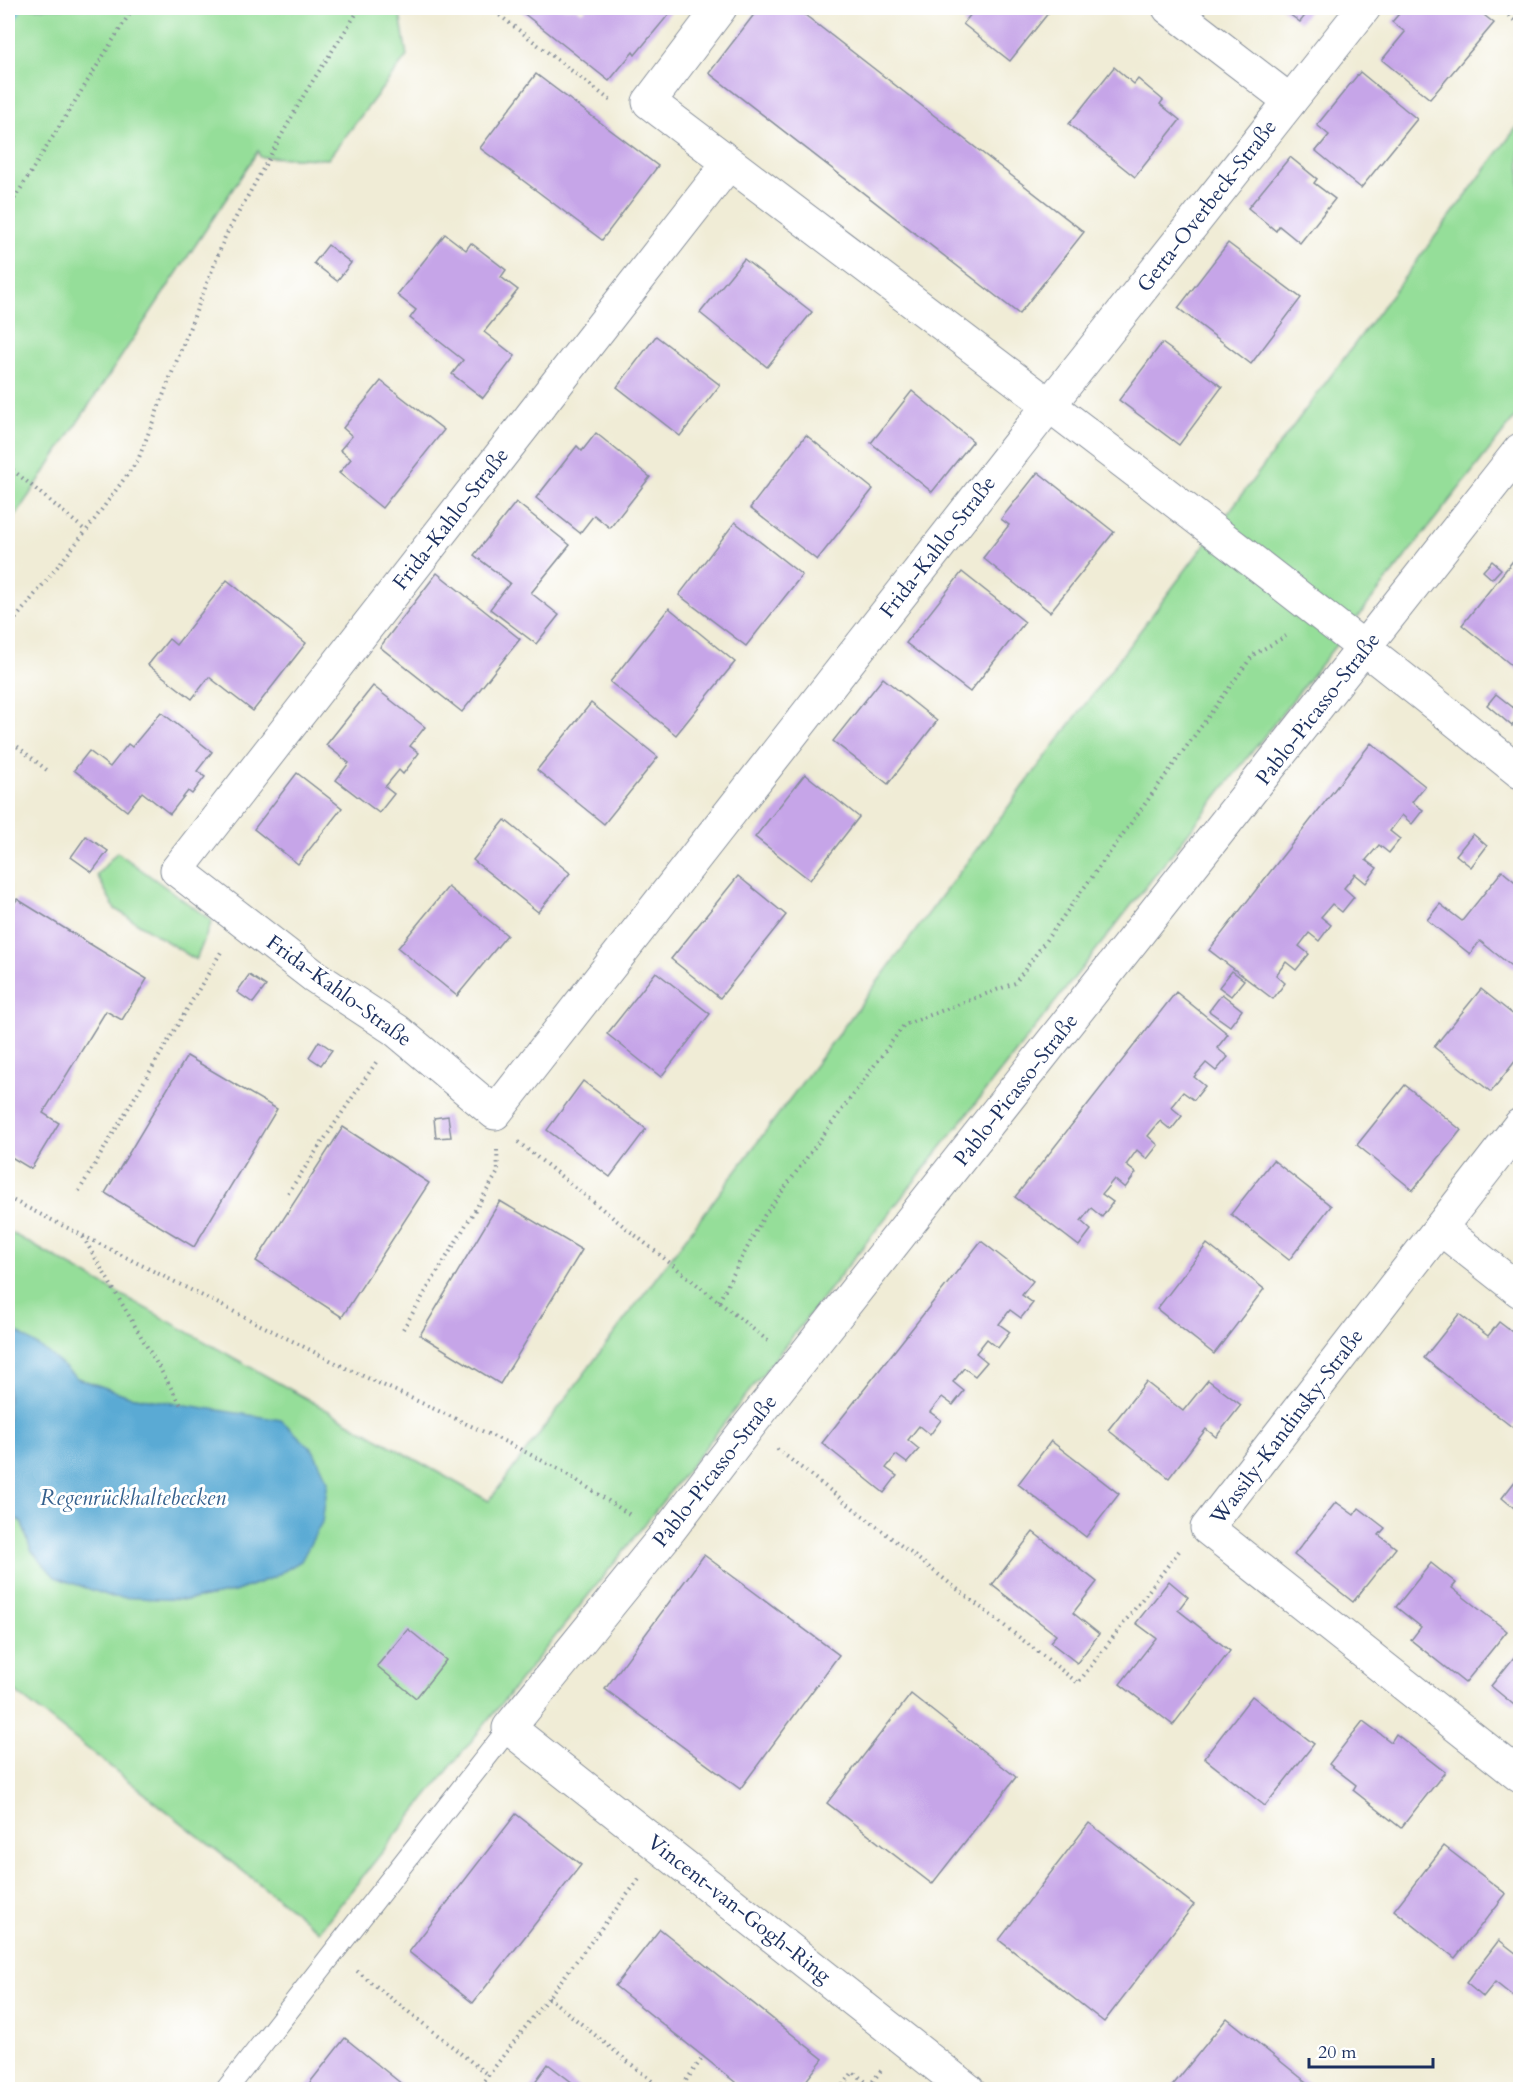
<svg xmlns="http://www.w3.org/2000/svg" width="1528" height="2097" viewBox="0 0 1528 2097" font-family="Cardo,serif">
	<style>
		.green { fill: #95de99; stroke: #58867c; stroke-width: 1.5 }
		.water { fill: #5aaad4; stroke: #3a6c99; stroke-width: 1.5 }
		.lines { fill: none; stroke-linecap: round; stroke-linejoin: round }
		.stream { stroke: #5aaad4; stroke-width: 12 }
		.building { fill: #c6a5e8 }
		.service-casing { stroke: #868e9a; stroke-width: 23 }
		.minor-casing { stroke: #868e9a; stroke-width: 35 }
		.path { stroke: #868e9a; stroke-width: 4; stroke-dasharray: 1.5 4.5; stroke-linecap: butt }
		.service { stroke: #fff; stroke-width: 21 }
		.minor { stroke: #fff; stroke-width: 33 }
		.labels { text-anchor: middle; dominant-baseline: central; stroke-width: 6; stroke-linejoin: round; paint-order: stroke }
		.street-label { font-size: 21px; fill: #1b2f5e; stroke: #fff }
		.water-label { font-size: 22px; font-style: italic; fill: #34608d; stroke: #fff }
	</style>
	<rect width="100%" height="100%" fill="#fff"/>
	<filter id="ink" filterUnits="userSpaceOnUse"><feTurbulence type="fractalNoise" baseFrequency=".0167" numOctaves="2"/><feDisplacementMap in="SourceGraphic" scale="12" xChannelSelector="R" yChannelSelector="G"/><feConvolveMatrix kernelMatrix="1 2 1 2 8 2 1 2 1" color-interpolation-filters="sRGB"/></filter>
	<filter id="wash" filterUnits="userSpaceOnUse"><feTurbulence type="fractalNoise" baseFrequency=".008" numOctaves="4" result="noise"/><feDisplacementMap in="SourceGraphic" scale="24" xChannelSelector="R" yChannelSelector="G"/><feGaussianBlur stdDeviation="1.35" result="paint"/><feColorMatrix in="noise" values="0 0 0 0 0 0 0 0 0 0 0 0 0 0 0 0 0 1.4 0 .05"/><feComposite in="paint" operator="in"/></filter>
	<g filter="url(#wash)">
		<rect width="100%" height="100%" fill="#f0ecd6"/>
		<g class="green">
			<polygon points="8,8 399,8 407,56 328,159 260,157 258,151 8,527"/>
			<polygon points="1520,123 1520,411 615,1562 319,1931 8,1686 8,1512 22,1523 31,1550 187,1600 234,1592 274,1577 181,1405 129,1396 77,1378 48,1353 8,1326 8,1231 489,1501"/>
			<polygon points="117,852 212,921 196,960 115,909 97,875"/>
		</g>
		<polygon class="water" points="8,1326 48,1353 77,1378 129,1396 281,1420 313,1450 328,1481 322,1522 301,1561 274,1577 234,1592 187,1600 112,1597 55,1577 31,1550 22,1523 8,1512"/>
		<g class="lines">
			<polyline class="stream" points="8,22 16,8"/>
		</g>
		<g id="blocks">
			<g class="building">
				<polygon points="526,8 576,8 582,12 586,8 674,8 635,55 633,52 609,81 522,12"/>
				<polygon points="759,8 796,8 1084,232 1019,314 709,73"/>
				<polygon points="976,8 1044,8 1049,12 1010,61 963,24"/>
				<polygon points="1281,8 1311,8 1300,22"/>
				<polygon points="1404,8 1475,8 1494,23 1430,99 1382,60 1405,32 1392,22"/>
				<polygon points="1114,67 1134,84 1138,79 1163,100 1160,104 1180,120 1135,177 1069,124"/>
				<polygon points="1360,72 1417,119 1361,188 1316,151 1329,135 1317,125"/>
				<polygon points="536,74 658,166 602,240 480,148"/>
				<polygon points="1290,157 1317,179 1314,183 1335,199 1300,243 1279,226 1276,231 1248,208"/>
				<polygon points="445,234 466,250 471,243 506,270 501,277 518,290 484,332 515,356 483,398 452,374 463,360 410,318 416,310 397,295"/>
				<polygon points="1228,243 1301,298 1251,364 1178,308"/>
				<polygon points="328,245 351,263 337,281 314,263"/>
				<polygon points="744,259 812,312 767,367 700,313"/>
				<polygon points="656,336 720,385 680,436 617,387"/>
				<polygon points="1162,343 1222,387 1179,445 1119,400"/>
				<polygon points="381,381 444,430 382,508 339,473 351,459 340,450 352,436 343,428"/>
				<polygon points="912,391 973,441 932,492 871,443"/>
				<polygon points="596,433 650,477 610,528 594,515 580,533 536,498 577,446 582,451"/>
				<polygon points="806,435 873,489 817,560 750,508"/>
				<polygon points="1038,472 1114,532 1050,612 983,558 1009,525 1001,519"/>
				<polygon points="516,502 570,545 531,593 559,615 536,644 490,609 510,583 474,555"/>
				<polygon points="735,522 802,575 746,646 679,595"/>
				<polygon points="1520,552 1520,672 1462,625"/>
				<polygon points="1492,561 1501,569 1492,579 1483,571"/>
				<polygon points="962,572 1025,622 970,692 906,643"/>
				<polygon points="437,573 520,639 462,712 380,647"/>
				<polygon points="227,580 306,643 253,711 209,677 192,699 148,665 169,639 176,645"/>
				<polygon points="669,608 735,662 676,735 610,682"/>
				<polygon points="883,678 937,721 888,784 833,741"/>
				<polygon points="373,686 425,727 410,746 419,753 403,774 399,770 385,787 394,794 379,813 336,780 349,763 326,745"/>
				<polygon points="1496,694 1520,713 1512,726 1487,705"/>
				<polygon points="591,703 658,757 604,824 537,770"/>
				<polygon points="161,712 212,752 197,771 205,777 192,794 188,791 170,814 142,792 127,811 74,770 89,751 110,767 128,744 132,747"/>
				<polygon points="1371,743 1425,786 1412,802 1423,810 1412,824 1402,815 1390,831 1400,839 1389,853 1379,845 1366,860 1377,868 1366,883 1355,874 1344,888 1354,897 1342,912 1332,904 1321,917 1331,925 1319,941 1309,933 1299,946 1309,954 1296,970 1286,962 1276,975 1285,983 1273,999 1209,950"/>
				<polygon points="297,773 342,808 298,864 254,829"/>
				<polygon points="805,774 859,817 810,880 755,837"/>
				<polygon points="505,820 570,873 538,912 473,860"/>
				<polygon points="1473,834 1487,846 1471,867 1456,855"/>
				<polygon points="86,836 108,851 92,872 71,857"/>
				<polygon points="1502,871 1519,885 1520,883 1520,973 1480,941 1470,954 1427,920 1440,904 1462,921"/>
				<polygon points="738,876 786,915 720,998 671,959"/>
				<polygon points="448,887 507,935 457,996 398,948"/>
				<polygon points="17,899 147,979 122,1020 106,1011 43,1113 59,1123 31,1169 8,1155 8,915"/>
				<polygon points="1232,971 1244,980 1231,996 1219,987"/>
				<polygon points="656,972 710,1014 661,1077 607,1034"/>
				<polygon points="249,975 266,986 253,1003 237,992"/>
				<polygon points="1481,989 1520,1020 1520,1055 1491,1092 1434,1047"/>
				<polygon points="1176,992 1228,1034 1217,1048 1228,1057 1216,1071 1206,1063 1194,1077 1205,1086 1194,1100 1183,1092 1171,1107 1182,1116 1171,1130 1160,1121 1148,1136 1158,1145 1147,1159 1137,1150 1126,1165 1136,1173 1125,1188 1114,1179 1102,1194 1113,1202 1102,1217 1091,1208 1081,1221 1091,1230 1079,1246 1015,1197"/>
				<polygon points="1222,994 1242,1010 1230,1026 1209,1011"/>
				<polygon points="319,1041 332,1050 321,1065 309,1057"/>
				<polygon points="187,1056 277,1109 194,1247 105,1193"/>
				<polygon points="583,1081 646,1129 610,1177 547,1130"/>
				<polygon points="1405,1085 1461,1130 1413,1190 1357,1145"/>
				<polygon points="448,1116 451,1137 436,1138 434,1118"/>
				<polygon points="343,1127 429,1183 342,1317 256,1261"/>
				<polygon points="1273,1160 1331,1206 1289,1260 1231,1214"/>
				<polygon points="500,1201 582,1250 500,1384 420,1335"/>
				<polygon points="981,1241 1033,1281 1022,1295 1033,1303 1021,1318 1010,1310 999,1324 1010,1332 998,1348 987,1339 976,1353 987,1362 975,1376 964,1368 953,1382 964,1391 953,1405 942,1397 930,1412 941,1420 930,1435 919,1426 908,1440 919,1449 907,1463 896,1455 886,1468 897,1476 884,1493 822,1443"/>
				<polygon points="1207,1244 1264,1289 1214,1354 1157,1309"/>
				<polygon points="1459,1314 1488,1336 1499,1322 1520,1338 1520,1415 1512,1427 1424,1358"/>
				<polygon points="1208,1380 1241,1405 1216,1437 1206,1429 1169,1478 1108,1430 1146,1382 1183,1411"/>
				<polygon points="1051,1441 1119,1494 1086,1537 1018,1484"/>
				<polygon points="1520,1475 1520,1513 1502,1498"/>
				<polygon points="1336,1502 1354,1515 1359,1508 1385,1528 1379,1535 1396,1548 1353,1602 1294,1555"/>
				<polygon points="1033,1532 1097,1582 1073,1613 1099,1634 1077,1663 1050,1642 1056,1635 992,1585"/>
				<polygon points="704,1555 839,1655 740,1789 605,1689"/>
				<polygon points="1431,1563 1456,1583 1452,1588 1507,1631 1465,1683 1411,1640 1421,1627 1396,1607"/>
				<polygon points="1169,1581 1188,1597 1178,1610 1230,1651 1173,1725 1120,1684 1156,1638 1136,1623"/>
				<polygon points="408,1629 446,1660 416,1698 377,1666"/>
				<polygon points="1519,1651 1520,1696 1514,1705 1491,1686"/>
				<polygon points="911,1694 1016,1777 932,1884 827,1803"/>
				<polygon points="1252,1696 1314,1744 1265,1806 1204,1758"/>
				<polygon points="1363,1721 1391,1742 1396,1734 1445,1772 1401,1828 1353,1790 1356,1785 1329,1764"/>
				<polygon points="516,1814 581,1865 473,2003 409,1952"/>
				<polygon points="1089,1823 1194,1905 1104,2022 999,1940"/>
				<polygon points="1444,1846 1506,1894 1455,1958 1394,1910"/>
				<polygon points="660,1929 823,2059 799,2090 745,2090 615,1986"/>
				<polygon points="1499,1940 1517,1954 1520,1949 1520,2002 1495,1982 1483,1997 1466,1983"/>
				<polygon points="1227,2018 1316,2090 1169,2090"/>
				<polygon points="345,2038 403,2085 399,2090 304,2090"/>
				<polygon points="548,2064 582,2090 529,2090"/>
			</g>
		</g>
	</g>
	<g filter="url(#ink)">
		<use href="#blocks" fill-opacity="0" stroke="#868e9a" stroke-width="1.5"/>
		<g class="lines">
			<g class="service-casing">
				<polyline id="service" points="226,2090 509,1728"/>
			</g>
			<g class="minor-casing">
				<g id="minor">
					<path d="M720 8 649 102C940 323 1235 542 1520 772"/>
					<polyline points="1169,8 1290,101"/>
					<polyline points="729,163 177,870 314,976 396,1030 495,1113 1050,404 1364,8"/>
					<polyline points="1520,1125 1207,1528 1520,1776"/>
					<polyline points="1440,1228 1520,1291"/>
					<polyline points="968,2090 509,1728 664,1537 748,1427 1520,450"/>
				</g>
			</g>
			<g class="path">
				<polyline points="490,8 611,101"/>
				<polyline points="1499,8 1520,25"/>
				<polyline points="8,209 133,8"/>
				<polyline points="8,466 86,531"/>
				<polyline points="8,628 86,531 138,460 225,237 305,93 360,8"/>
				<polyline points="8,739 48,771"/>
				<polyline points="518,1142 768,1341"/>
				<polyline points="79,1191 221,952"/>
				<polyline points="288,1193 377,1061"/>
				<polyline points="8,1198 346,1368 510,1444 562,1471 632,1516"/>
				<polyline points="83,1237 181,1405"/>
				<polyline points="719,1301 764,1216 904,1025 1015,983 1253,655 1286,636"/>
				<polyline points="403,1329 498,1172 497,1150"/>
				<polyline points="777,1449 1078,1683 1179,1551"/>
				<polyline points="357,1971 488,2075"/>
				<polyline points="548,1997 663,2090"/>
				<polyline points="477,2090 640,1878"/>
				<polyline points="679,2090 704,2056"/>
				<polyline points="840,2090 853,2072 870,2085 882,2069"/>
			</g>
			<use href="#service" class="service"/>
			<use href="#minor" class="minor"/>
		</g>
	</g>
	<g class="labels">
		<g class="street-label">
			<text transform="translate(1207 206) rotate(-52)">Gerta-Overbeck-Straße</text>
			<text transform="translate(451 519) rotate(-52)">Frida-Kahlo-Straße</text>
			<text transform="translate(938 547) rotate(-52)">Frida-Kahlo-Straße</text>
			<text transform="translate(1318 709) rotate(-52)">Pablo-Picasso-Straße</text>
			<text transform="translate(339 991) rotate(36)">Frida-Kahlo-Straße</text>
			<text transform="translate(1016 1090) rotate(-52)">Pablo-Picasso-Straße</text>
			<text transform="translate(1287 1427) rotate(-53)">Wassily-Kandinsky-Straße</text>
			<text transform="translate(715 1471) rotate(-52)">Pablo-Picasso-Straße</text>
			<text transform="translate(739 1909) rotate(38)">Vincent-van-Gogh-Ring</text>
		</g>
		<g class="water-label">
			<text x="133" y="1498">Regenrückhaltebecken</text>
		</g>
	</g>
	<rect width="1528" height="2097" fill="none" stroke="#fff" stroke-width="30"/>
	<path d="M1309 2058v9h124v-9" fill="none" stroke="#1b2f5e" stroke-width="3"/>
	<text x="1318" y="2058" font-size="18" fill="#1b2f5e" stroke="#ffffff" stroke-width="4.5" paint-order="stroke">20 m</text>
</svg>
